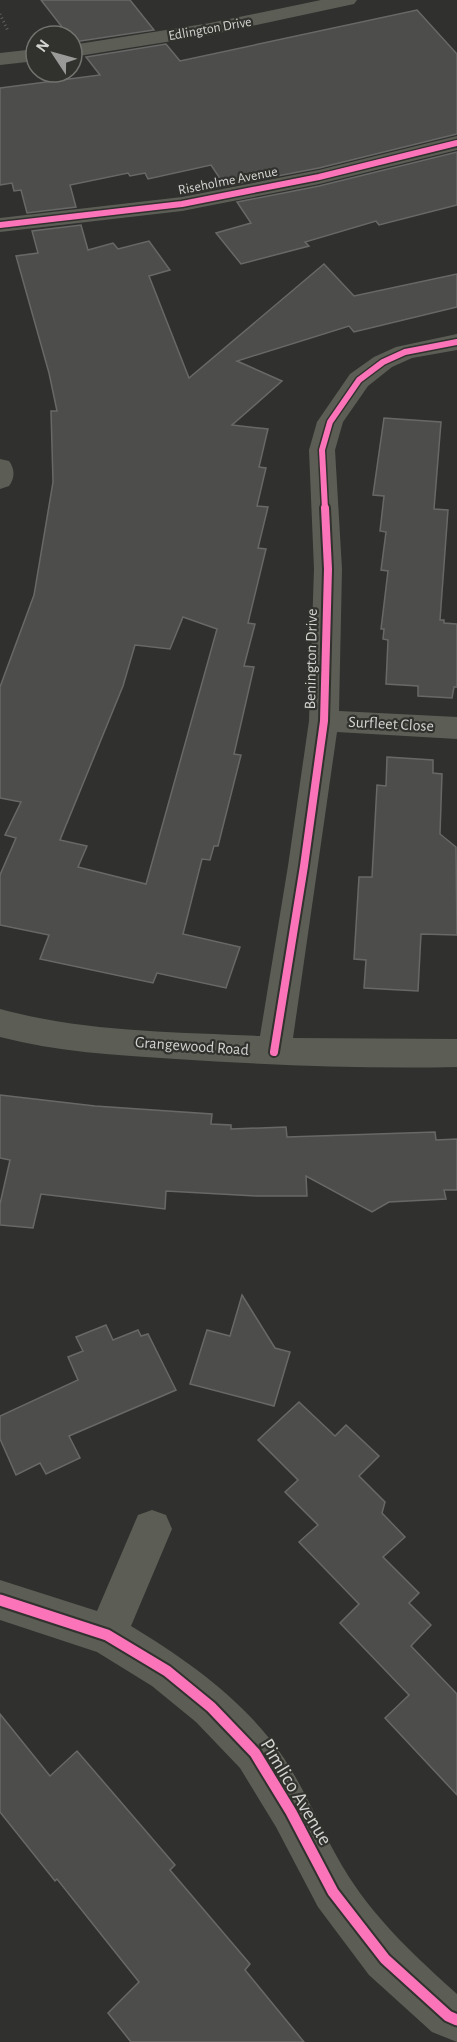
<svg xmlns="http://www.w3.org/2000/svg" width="457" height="2042" viewBox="0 0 457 2042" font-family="'Alegreya Sans',sans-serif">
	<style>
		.building { fill: #4d4e4c; stroke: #686967; stroke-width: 1.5; fill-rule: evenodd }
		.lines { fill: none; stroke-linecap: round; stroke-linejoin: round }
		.path { stroke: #60615b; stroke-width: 3; stroke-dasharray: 1 3; stroke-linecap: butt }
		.minor { fill: #5c5e55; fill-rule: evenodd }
		.cycleway-far2-casing { stroke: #31312e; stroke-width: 9 }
		.cycleway-far1-casing { stroke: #31312e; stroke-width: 12 }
		.cycleway-casing { stroke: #31312e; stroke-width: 15 }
		.cycleway-far2 { stroke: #fb73b8; stroke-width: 6 }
		.cycleway-far1 { stroke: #fb73b8; stroke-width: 8 }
		.cycleway { stroke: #fb73b8; stroke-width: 11 }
		.labels { text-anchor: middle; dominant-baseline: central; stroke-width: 4.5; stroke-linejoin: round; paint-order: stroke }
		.far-street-label { font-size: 14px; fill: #d3d4d1; stroke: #31312e }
		.street-label { font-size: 16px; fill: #d3d4d1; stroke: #31312e }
		.near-street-label { font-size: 20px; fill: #d3d4d1; stroke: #31312e }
	</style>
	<rect width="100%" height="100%" fill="#30302f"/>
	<g class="building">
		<polygon points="41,0 130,0 154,30 74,42 72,36 69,36"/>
		<polygon points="417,10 457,54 457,134 319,168 225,186 211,165 148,179 145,173 130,176 128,173 70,185 76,207 27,213 21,190 14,191 12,183 0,185 0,88 100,75 86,57 166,44 180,61"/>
		<polygon points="457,152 457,205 379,225 376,221 305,242 309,246 241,264 216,233 251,223 237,202 319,186"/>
		<path d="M81 225 88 250 113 243 118 249 149 241 170 270 149 276 189 378 324 264 354 296 457 274V307L354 332 349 326 237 361 282 381 232 425 268 429 259 467 266 468 257 506 268 507 258 548 266 549 248 623 255 624 244 666 254 667 234 754 241 755 218 846H214L210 860 202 859 183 934 240 947 226 988 157 973 153 983 40 959 49 935 0 925V875L16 838 5 835 21 802 0 798V687L34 595 53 482 51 411H57L49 373 16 256 38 253 32 231ZM183 617 217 629 146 884 78 867 87 846 60 840 123 686 135 645 170 649Z"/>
		<polygon points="384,418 441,422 434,509 448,510 440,620 444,620 444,623 457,624 457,687 454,687 452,698 418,696 418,686 386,684 388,640 383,639 384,629 381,629 388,571 381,570 386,532 380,531 384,496 373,495"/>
		<polygon points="387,757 433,760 433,773 442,774 440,834 456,847 457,935 421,934 418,991 364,988 366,960 354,959 359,877 372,877 377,785 386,786"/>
		<polygon points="0,1095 95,1106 212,1114 211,1124 231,1125 231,1129 286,1127 287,1137 435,1132 436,1140 457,1139 457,1190 444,1190 446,1199 389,1202 372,1212 306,1176 307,1196 257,1196 166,1191 165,1209 41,1194 33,1228 0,1225 0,1204 10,1160 0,1158"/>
		<polygon points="242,1295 275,1348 290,1352 274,1406 190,1384 207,1330 230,1336"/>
		<polygon points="106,1325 113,1340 138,1330 141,1336 148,1334 176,1390 69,1436 80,1458 46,1474 40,1463 16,1475 0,1439 0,1416 78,1380 68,1357 83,1351 76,1337"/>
		<polygon points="299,1402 335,1436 346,1425 379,1456 359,1476 385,1502 382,1513 405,1537 383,1557 419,1593 409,1603 431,1625 411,1646 457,1694 457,1795 385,1718 409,1695 340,1623 359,1604 299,1542 318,1525 285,1492 298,1480 258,1440"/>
		<polygon points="0,1714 50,1776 77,1751 175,1865 170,1870 250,1964 245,1970 304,2042 131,2042 108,2013 139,1982 57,1879 55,1881 0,1812"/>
	</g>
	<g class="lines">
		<polyline class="path" points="0,14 8,31"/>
		<g class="minor">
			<polygon points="321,0 357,0 354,4 210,35 72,57 72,45 210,23"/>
			<polygon points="36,49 36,61 0,65 0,53"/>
			<polygon points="457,136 457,150 319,184 182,211 0,232 0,218 182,197 319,170"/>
			<path d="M457 334V350L412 358 392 367 368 386 343 422 335 450 342 569 339 711 457 717V739L337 732 293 1038 457 1039V1067C363 1069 270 1065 176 1059 116 1055 57 1052 0 1037V1009C84 1032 174 1032 260 1036L288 866 309 721 314 569 309 450 317 422 350 374 374 357 396 347Z"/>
			<path d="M0 459 9 461C15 469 15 478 9 486L0 489Z"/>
			<path d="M152 1510 166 1515 172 1529 131 1626C182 1657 231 1691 269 1738 303 1779 320 1832 349 1877 378 1922 417 1958 457 1994V2042L432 2032 369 1975 318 1907 276 1827 240 1768 196 1722 152 1686 97 1652 0 1620V1580L97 1611 138 1515Z"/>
		</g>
		<g class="cycleway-far2-casing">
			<g id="cycleway-far2">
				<polyline points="0,225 182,204 319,177 457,143"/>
				<polyline points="325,509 322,450 330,422 359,380 383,362 405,352 457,342"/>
			</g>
		</g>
		<g class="cycleway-far1-casing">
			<polyline id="cycleway-far1" points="274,1052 304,866 324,721 328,569 325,508"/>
		</g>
		<g class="cycleway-casing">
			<polyline id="cycleway" points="0,1600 107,1635 167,1671 211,1707 255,1753 291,1812 333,1892 385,1959 448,2016 457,2020"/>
		</g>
		<use href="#cycleway-far2" class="cycleway-far2"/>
		<use href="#cycleway-far1" class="cycleway-far1"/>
		<use href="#cycleway" class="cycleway"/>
	</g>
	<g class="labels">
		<g class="far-street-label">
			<text transform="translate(210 29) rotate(-10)">Edlington Drive</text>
			<text transform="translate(228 181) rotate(-11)">Riseholme Avenue</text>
		</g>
		<g class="street-label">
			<text transform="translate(311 659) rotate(-89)">Benington Drive</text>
			<text transform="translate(391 724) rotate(3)">Surfleet Close</text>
			<text transform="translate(192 1046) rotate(4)">Grangewood Road</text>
		</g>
		<g class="near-street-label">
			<text transform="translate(296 1792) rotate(59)">Pimlico Avenue</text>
		</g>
	</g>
	<g transform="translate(54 54) rotate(306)"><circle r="28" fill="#31312e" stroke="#72726f" stroke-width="1.5"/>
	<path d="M0-4.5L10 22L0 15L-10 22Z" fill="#9a9b98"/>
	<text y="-9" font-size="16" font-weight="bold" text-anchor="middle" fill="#d3d4d1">N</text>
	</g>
</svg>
